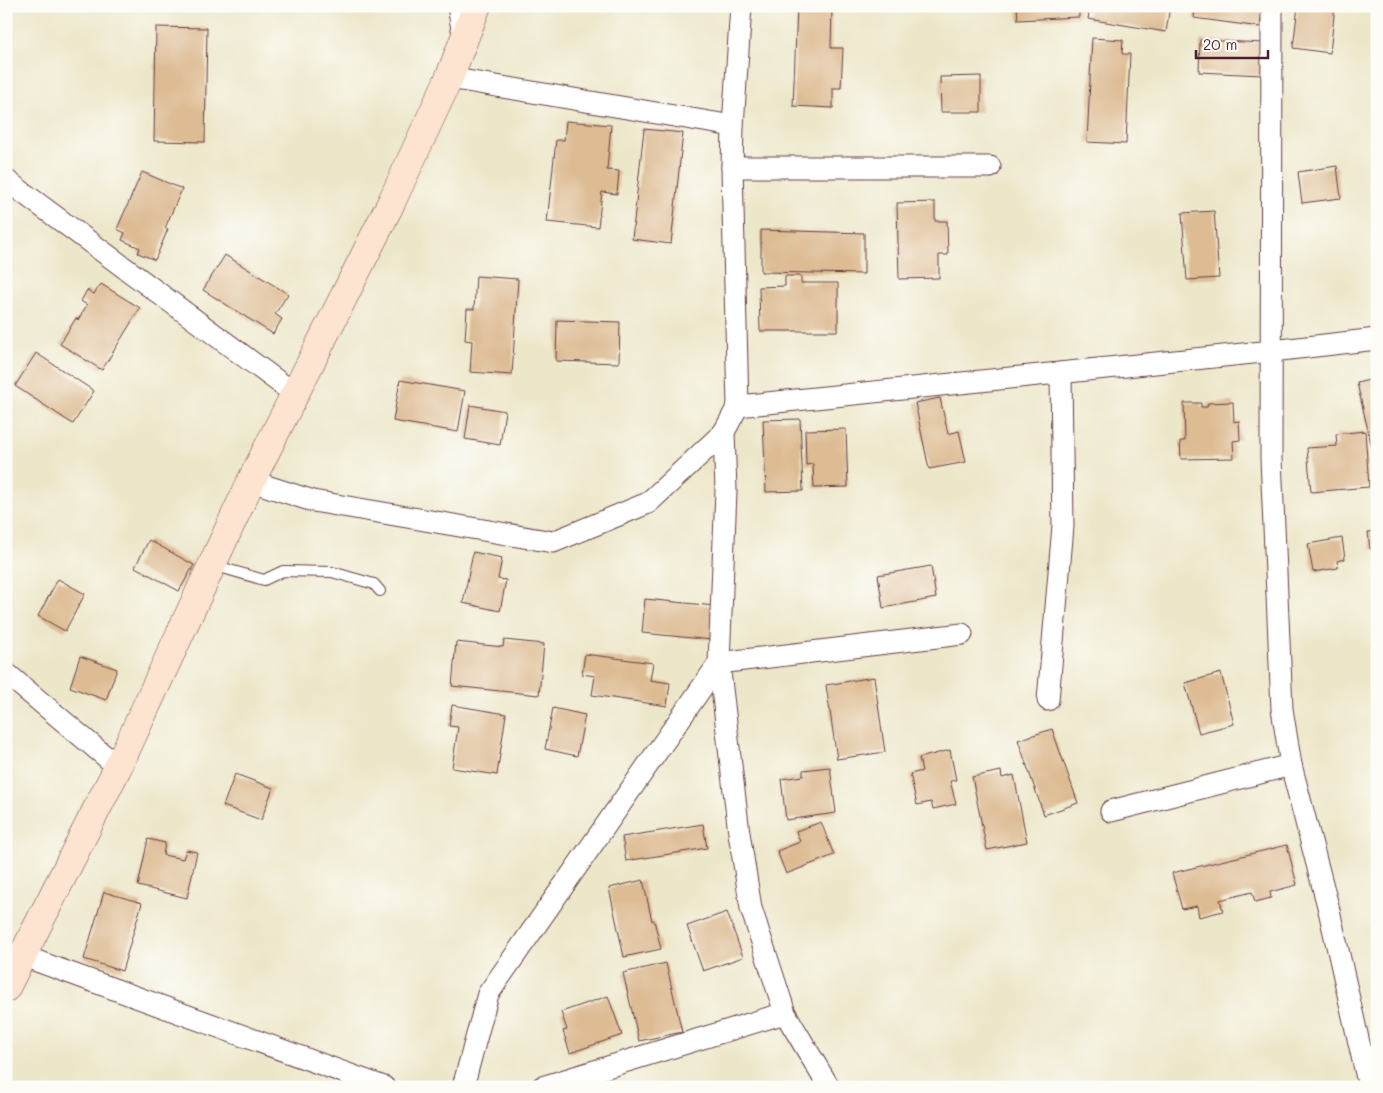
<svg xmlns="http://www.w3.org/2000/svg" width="1383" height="1093" viewBox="0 0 1383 1093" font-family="Mali,sans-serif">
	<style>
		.building { fill: #ddbb93 }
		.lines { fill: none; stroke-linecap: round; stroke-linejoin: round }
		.lane-casing { stroke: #623d43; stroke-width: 12 }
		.street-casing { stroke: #623d43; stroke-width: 23 }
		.secondary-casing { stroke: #623d43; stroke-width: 29 }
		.lane { stroke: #fff; stroke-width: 10 }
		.street { stroke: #fff; stroke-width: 21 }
		.secondary { stroke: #fde4d0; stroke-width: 28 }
	</style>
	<rect width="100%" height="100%" fill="#fdfcf7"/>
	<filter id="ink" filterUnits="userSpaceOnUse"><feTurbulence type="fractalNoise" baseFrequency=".02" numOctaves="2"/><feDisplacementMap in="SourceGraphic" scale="10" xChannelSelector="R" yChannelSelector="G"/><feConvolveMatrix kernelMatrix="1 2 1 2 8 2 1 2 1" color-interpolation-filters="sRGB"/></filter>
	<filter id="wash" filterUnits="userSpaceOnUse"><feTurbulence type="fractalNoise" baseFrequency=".0096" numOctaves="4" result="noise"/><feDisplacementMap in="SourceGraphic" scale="20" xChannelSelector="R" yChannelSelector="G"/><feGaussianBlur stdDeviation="1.12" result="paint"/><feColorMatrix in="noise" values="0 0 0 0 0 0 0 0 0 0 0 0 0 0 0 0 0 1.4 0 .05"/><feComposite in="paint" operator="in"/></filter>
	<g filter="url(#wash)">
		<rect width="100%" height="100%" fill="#ede7ca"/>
		<g id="blocks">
			<g class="building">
				<polygon points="1017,6 1079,6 1079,17 1018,20"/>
				<polygon points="1090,6 1170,6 1166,32 1088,19"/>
				<polygon points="1195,6 1263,6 1260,27 1194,18"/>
				<polygon points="1298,6 1335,6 1330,53 1293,48"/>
				<polygon points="797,7 832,8 831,48 843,48 841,88 833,88 833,108 793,106"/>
				<polygon points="156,27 207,28 205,142 154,141"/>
				<polygon points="1092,38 1123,40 1122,54 1130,54 1126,144 1087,142"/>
				<polygon points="1200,40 1264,43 1262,75 1199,72"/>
				<polygon points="981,76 981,112 941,112 940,77"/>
				<polygon points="566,121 611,125 607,170 619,171 617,194 602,192 598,227 547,222 556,140 564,140"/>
				<polygon points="644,129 683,133 671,244 632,239"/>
				<polygon points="1337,166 1341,198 1302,203 1298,172"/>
				<polygon points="142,172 182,189 165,228 168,229 155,260 138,253 140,248 122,240 125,233 117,229"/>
				<polygon points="935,202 935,221 947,221 948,255 939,255 939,278 899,279 897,203"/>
				<polygon points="1214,211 1219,278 1187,280 1182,213"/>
				<polygon points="761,230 864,233 864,274 761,272"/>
				<polygon points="225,255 288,294 275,314 282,319 273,334 203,290"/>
				<polygon points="476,276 518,279 512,375 470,372 472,341 465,340 467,309 474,309"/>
				<polygon points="785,276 801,276 801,283 838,283 838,331 760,331 759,287 785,286"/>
				<polygon points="101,284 140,308 102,370 60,344 76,318 78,320 87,305 81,301 87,290 94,294"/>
				<polygon points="557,320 620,322 619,363 556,361"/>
				<polygon points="36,353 94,391 73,424 15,386"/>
				<polygon points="1377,378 1377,465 1376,465 1357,383"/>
				<polygon points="400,380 465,391 458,432 393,421"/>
				<polygon points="940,398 948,434 959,431 966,462 929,469 915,403"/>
				<polygon points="1233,402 1234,422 1239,421 1240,440 1233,441 1234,458 1181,459 1180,441 1185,441 1184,403 1201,403 1201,407 1207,407 1208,403"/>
				<polygon points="470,405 505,411 500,445 465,439"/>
				<polygon points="800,419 803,491 766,492 763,420"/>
				<polygon points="846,429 848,487 814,488 813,464 806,465 805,430"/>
				<polygon points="1365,431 1369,487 1311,492 1307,448 1337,446 1336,434"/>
				<polygon points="1377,531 1377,548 1370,549 1368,532"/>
				<polygon points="1342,538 1345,559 1337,561 1338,568 1313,572 1308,544"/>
				<polygon points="149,540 194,565 179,591 135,567"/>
				<polygon points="473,552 502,558 498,579 506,580 500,611 463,603"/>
				<polygon points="931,566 936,598 883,608 878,575"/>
				<polygon points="58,579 85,594 65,631 38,616"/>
				<polygon points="645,599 715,606 712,640 642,633"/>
				<polygon points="504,640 544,644 539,695 452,686 456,642 503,647"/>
				<polygon points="585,654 653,663 650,680 670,683 667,706 592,695 595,676 582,674"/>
				<polygon points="80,656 117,669 106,700 70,687"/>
				<polygon points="1221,673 1234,724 1199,733 1185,683"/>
				<polygon points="874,677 885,752 837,759 826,685"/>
				<polygon points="452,705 506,714 497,775 452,768 458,727 449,726"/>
				<polygon points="553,708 585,715 577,756 545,749"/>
				<polygon points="1052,729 1078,803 1044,815 1018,740"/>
				<polygon points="950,750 956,780 950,781 956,804 933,809 931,802 917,805 910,774 922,771 919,758"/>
				<polygon points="830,767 836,813 786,820 781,779 803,776 803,770"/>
				<polygon points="1001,771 1002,778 1014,775 1027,842 987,850 972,777"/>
				<polygon points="235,774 273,788 261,820 223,806"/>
				<polygon points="821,822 834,855 786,874 777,851 800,842 796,831"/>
				<polygon points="703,824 707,848 626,861 622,837"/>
				<polygon points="148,839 165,843 163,855 183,859 186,850 197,852 187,898 138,886"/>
				<polygon points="1287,845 1297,885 1270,892 1271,898 1255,902 1252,892 1220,900 1223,911 1199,917 1197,906 1182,909 1172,873"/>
				<polygon points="643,880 652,921 654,920 661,949 624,957 609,888"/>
				<polygon points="104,892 142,903 122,971 84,959"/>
				<polygon points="727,912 743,957 703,971 687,926"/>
				<polygon points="666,963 682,1032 639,1041 623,973"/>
				<polygon points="608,996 622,1035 570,1053 563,1031 567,1030 561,1012"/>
			</g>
		</g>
	</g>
	<g filter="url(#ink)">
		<use href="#blocks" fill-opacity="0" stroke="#623d43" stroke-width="1"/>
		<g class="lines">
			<g class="lane-casing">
				<polyline id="lane" points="213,565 264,580 283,571 332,572 374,584 380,591"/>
			</g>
			<g class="street-casing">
				<g id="street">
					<polyline points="458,6 464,40"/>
					<polyline points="741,6 733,126 732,167 738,406 724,432 726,491 719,663 739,833 751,908 785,1013 829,1087"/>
					<polyline points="1272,6 1271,458 1282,709 1291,765 1328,906 1369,1087"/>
					<polyline points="449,78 733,126"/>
					<polyline points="732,167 990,167"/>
					<polyline points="6,180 295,394"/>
					<polyline points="738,406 1272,351 1377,339"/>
					<polyline points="251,481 313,501 553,542 648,503 724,432"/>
					<polyline points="6,673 118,767"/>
					<polyline points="1048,700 1063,526 1061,373"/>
					<polyline points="1111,811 1291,765"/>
					<polyline points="23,956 384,1087"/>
					<polyline points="463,1087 488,994 719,663 962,634"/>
					<polyline points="542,1087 785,1013"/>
				</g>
			</g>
			<g class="secondary-casing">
				<polyline id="secondary" points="6,988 118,767 251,481 392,201 449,78 477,6"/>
			</g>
			<use href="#lane" class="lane"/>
			<use href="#street" class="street"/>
			<use href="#secondary" class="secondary"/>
		</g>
	</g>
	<rect width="1383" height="1093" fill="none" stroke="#fdfcf7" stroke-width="25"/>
	<path d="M1196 50v8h72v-8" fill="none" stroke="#4a1f2b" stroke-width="2.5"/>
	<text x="1203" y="50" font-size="15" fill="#4a1f2b" stroke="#fdfcf7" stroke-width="4" paint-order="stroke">20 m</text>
</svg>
